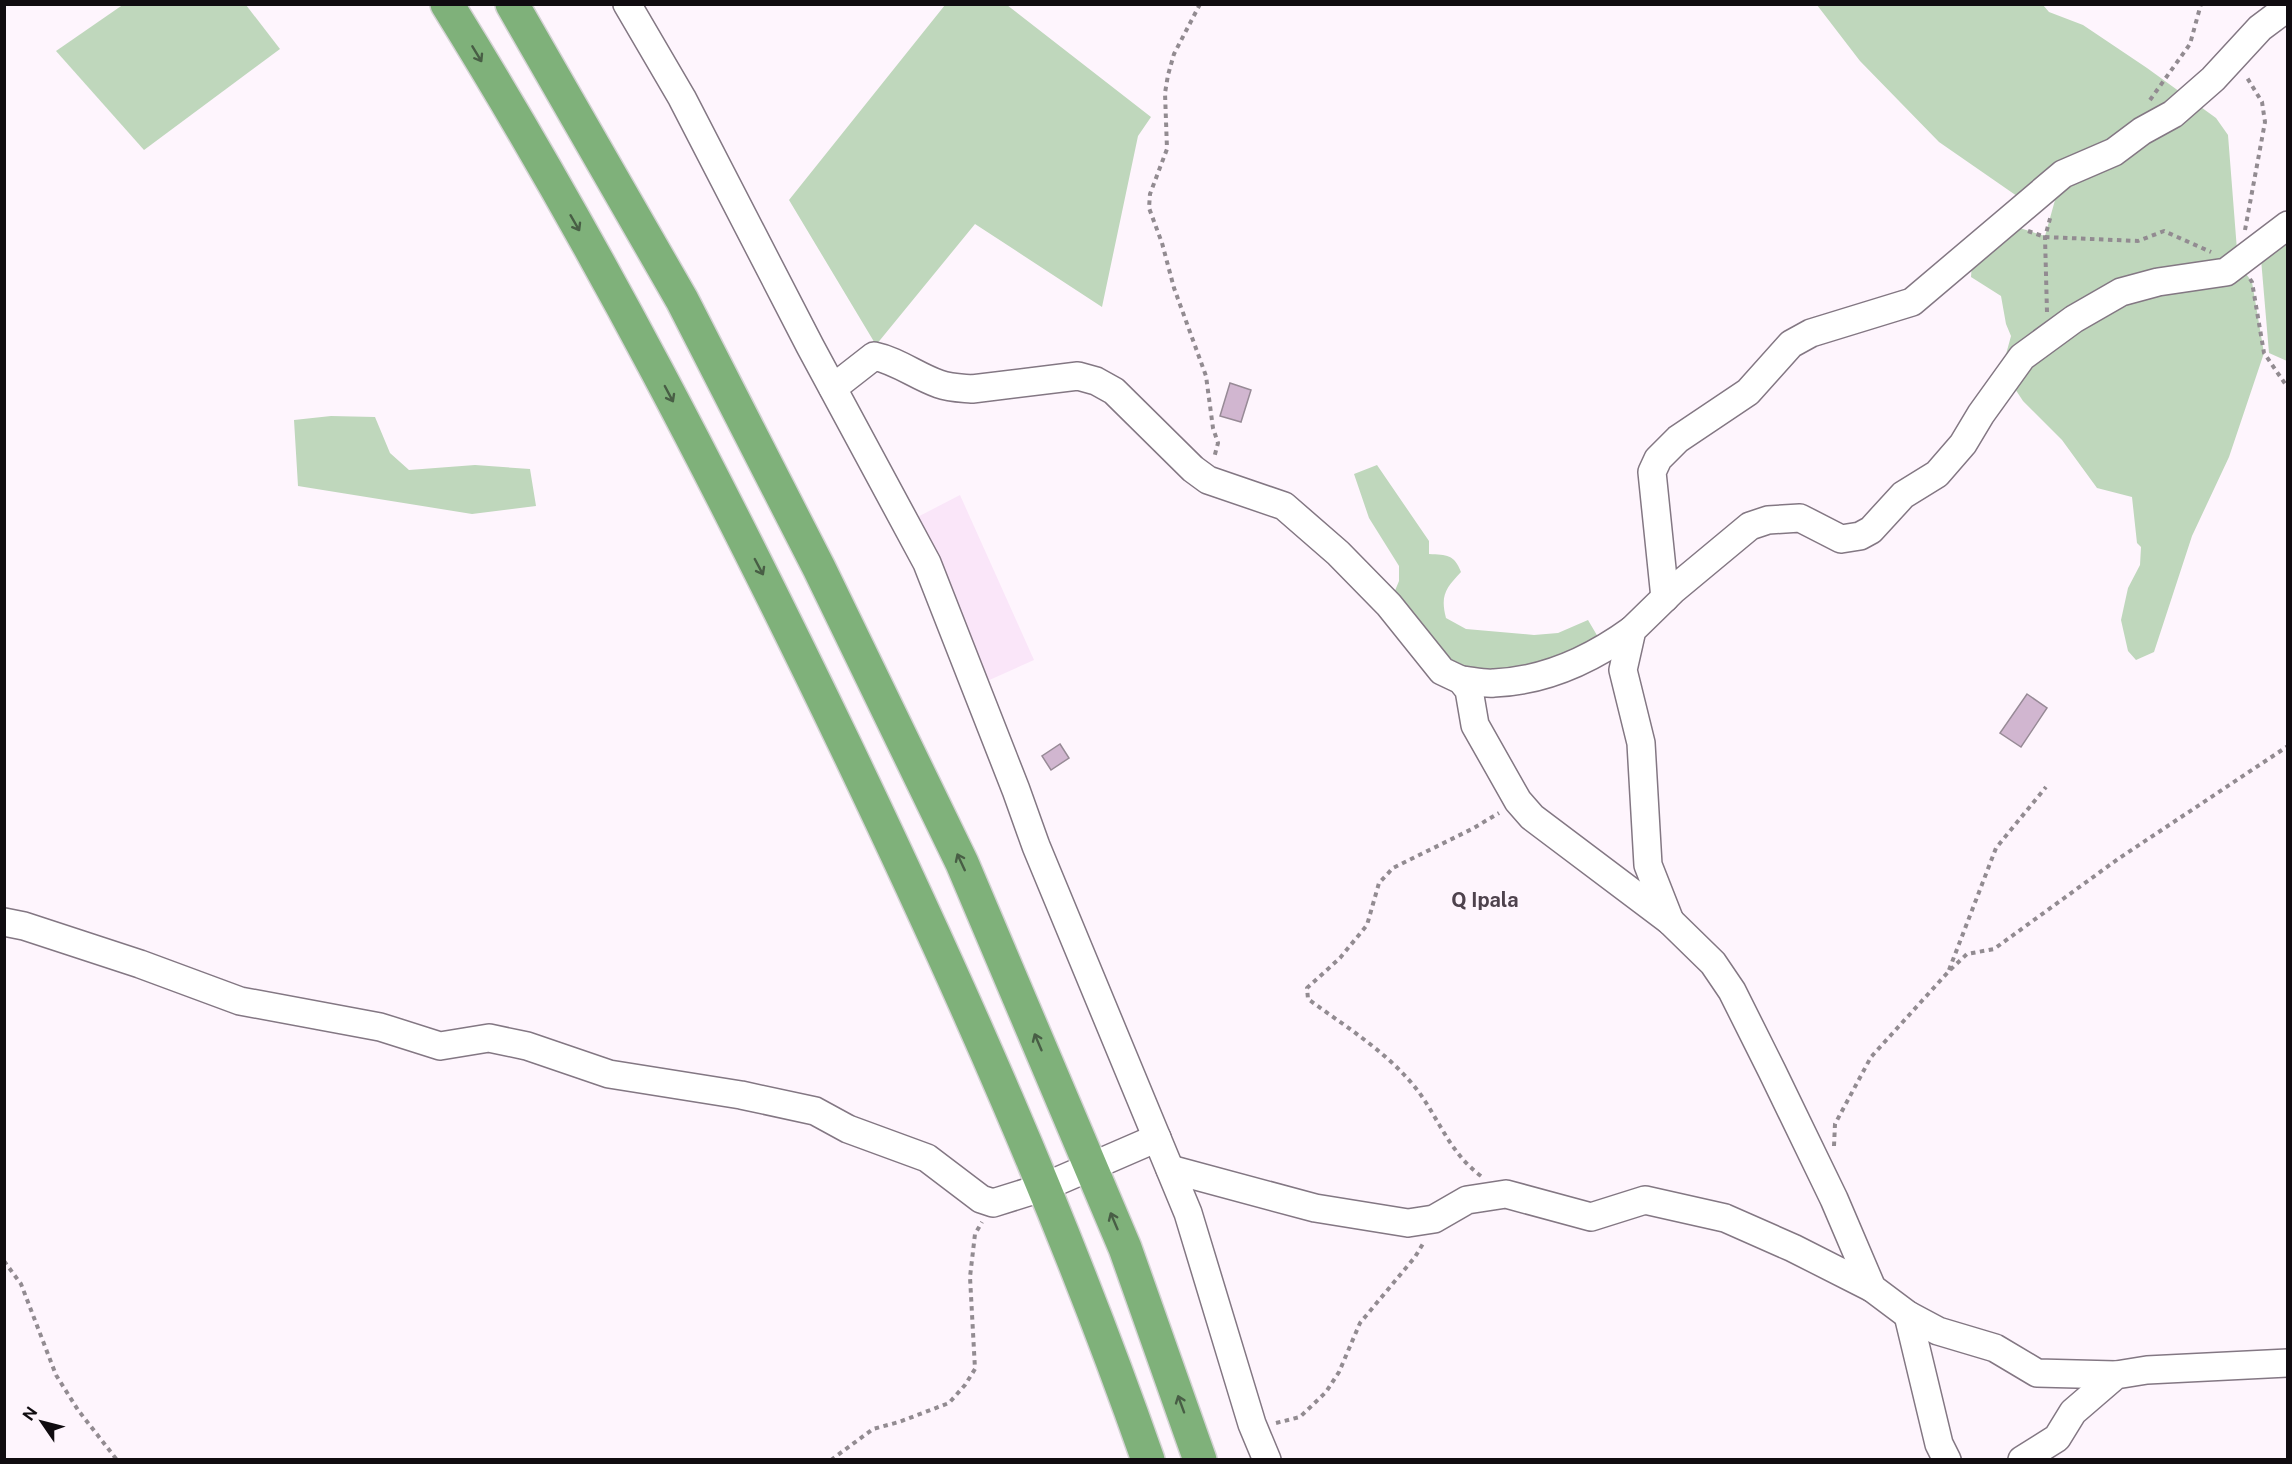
<svg xmlns="http://www.w3.org/2000/svg" width="2292" height="1464" viewBox="0 0 2292 1464" font-family="'Public Sans',sans-serif">
	<style>
		.built { fill: #fae6f9 }
		.green { fill: #bfd7bc }
		.building { fill: #d1b6d0; stroke: #978a96; stroke-width: 1.5 }
		.lines { fill: none; stroke-linecap: round; stroke-linejoin: round }
		.minor-casing { stroke: #837783; stroke-width: 30 }
		.highway-casing { stroke: #d4d3d4; stroke-width: 36 }
		.path { stroke: #928b91; stroke-width: 4; stroke-dasharray: 4.5 4.5; stroke-linecap: butt }
		.minor { stroke: #fff; stroke-width: 27 }
		.highway { stroke: #7fb17a; stroke-width: 33 }
		.oneway { stroke: #485e45 }
		.labels { text-anchor: middle; dominant-baseline: central; stroke-width: 5; stroke-linejoin: round; paint-order: stroke }
		.quarter-label { font-size: 20px; font-weight: bold; fill: #4e424d; stroke: #fef5fd }
	</style>
	<rect width="100%" height="100%" fill="#fef5fd"/>
	<polygon class="built" points="960,495 1034,660 976,686 906,523"/>
	<g class="green">
		<polygon points="124,4 246,5 280,49 144,150 56,51"/>
		<polygon points="945,5 1007,5 1151,117 1138,136 1102,307 975,224 876,345 789,200"/>
		<polygon points="1817,5 2043,5 2049,12 2083,25 2147,68 2216,118 2228,135 2238,263 2252,282 2264,353 2229,457 2192,536 2154,652 2136,660 2128,651 2121,620 2128,588 2140,565 2141,547 2137,543 2132,497 2097,488 2062,440 2023,401 2002,369 2011,336 2006,324 2001,296 1971,277 1973,249 2004,223 2045,236 2062,175 2027,203 1939,142 1860,61"/>
		<polygon points="2287,225 2287,361 2269,353 2260,247"/>
		<polygon points="331,416 375,417 390,453 409,470 475,465 530,469 536,506 472,514 298,486 294,420"/>
		<path d="M1377 465 1429 541V554C1447 555 1454 554 1461 572 1446 588 1440 595 1446 618L1466 629 1534 635 1558 633 1588 620 1605 649 1461 680 1389 605 1399 581V566L1369 518 1354 474Z"/>
	</g>
	<g class="building">
		<polygon points="1230,383 1251,390 1241,422 1220,416"/>
		<polygon points="2027,694 2047,708 2021,747 2000,733"/>
		<polygon points="1060,744 1069,758 1051,770 1042,756"/>
	</g>
	<g class="lines">
		<g class="minor-casing">
			<g id="minor">
				<polyline points="627,4 682,98 810,346 927,563 1016,790 1036,846 1188,1213 1252,1424 1267,1460"/>
				<path d="M833 388 874 356C898 361 916 376 939 384 950 388 961 388 972 389L1078 376 1096 381 1114 391 1193 469 1208 480 1284 506 1338 553 1389 605 1442 671 1461 680 1469 690 1475 725 1518 801 1532 817 1670 921 1713 963 1732 991 1772 1071 1834 1199 1872 1288 1908 1315 1938 1331 1995 1348 2037 1373 2116 1375"/>
				<polyline points="1665,598 1652,472 1658,459 1678,439 1748,392 1791,344 1811,333 1912,302 2063,174 2114,152 2142,131 2173,114 2213,79 2260,28 2288,7"/>
				<path d="M1461 680C1472 681 1484 684 1494 683 1545 681 1592 659 1632 630"/>
				<polyline points="1670,921 1648,865 1641,743 1623,670 1632,630 1673,590 1750,526 1768,520 1800,518 1841,539 1860,536 1871,530 1903,495 1937,474 1963,444 1981,414 2022,357 2074,319 2121,292 2158,282 2226,272 2288,225"/>
				<polyline points="4,922 24,926 140,964 240,1001 380,1027 440,1046 489,1038 527,1046 609,1074 741,1095 815,1111 848,1129 927,1158 981,1199 993,1203 1044,1187 1157,1138"/>
				<polyline points="1170,1169 1315,1208 1408,1223 1434,1219 1467,1200 1506,1194 1591,1217 1645,1200 1725,1218 1793,1248 1872,1288"/>
				<polyline points="1908,1315 1939,1444 1947,1460"/>
				<polyline points="2022,1460 2057,1438 2073,1412 2116,1375 2147,1370 2288,1363"/>
			</g>
		</g>
		<g class="highway-casing">
			<g id="highway">
				<path d="M447 4C596 244 725 495 847 749 958 981 1063 1217 1148 1460"/>
				<polyline points="512,4 682,300 819,568 962,863 1125,1248 1200,1460"/>
			</g>
		</g>
		<g class="path">
			<polyline points="1200,4 1174,54 1168,75 1165,93 1167,149 1150,194 1149,208 1162,243 1174,288 1206,376 1213,428 1218,443 1214,458"/>
			<polyline points="2150,100 2190,44 2201,4"/>
			<polyline points="2245,230 2265,122 2262,102 2246,76"/>
			<polyline points="2028,231 2045,237 2138,241 2164,231 2211,252"/>
			<polyline points="2250,279 2252,282 2264,353 2288,388"/>
			<polyline points="2047,312 2045,237 2051,215"/>
			<polyline points="1949,970 1996,848 2046,787"/>
			<polyline points="1834,1146 1835,1124 1871,1057 1949,971 1967,954 1994,949 2118,859 2288,746"/>
			<path d="M1481 1176C1450 1153 1440 1121 1418 1091 1389 1053 1346 1027 1308 999L1307 988 1340 958 1367 925 1379 883 1393 868 1472 829 1499 813"/>
			<polyline points="4,1261 21,1284 56,1375 78,1410 117,1460"/>
			<polyline points="1276,1423 1300,1417 1326,1392 1339,1372 1360,1323 1415,1257 1424,1242"/>
			<polyline points="831,1460 873,1429 899,1422 949,1403 965,1385 975,1369 970,1277 975,1234 982,1222"/>
		</g>
		<use href="#minor" class="minor"/>
		<use href="#highway" class="highway"/>
	</g>
	<defs><path id="oneway-shaft" d="M-6 0H5M1.5-3L5.5 0L1.5 3" fill="none" stroke-width="1.6" stroke-linecap="round" stroke-linejoin="round" transform="scale(1.5)"/></defs>
	<g class="oneway">
		<use href="#oneway-shaft" transform="translate(477 54) rotate(59)"/>
		<use href="#oneway-shaft" transform="translate(575 223) rotate(60)"/>
		<use href="#oneway-shaft" transform="translate(669 394) rotate(62)"/>
		<use href="#oneway-shaft" transform="translate(759 567) rotate(62)"/>
		<use href="#oneway-shaft" transform="translate(961 862) rotate(-115)"/>
		<use href="#oneway-shaft" transform="translate(1038 1042) rotate(-113)"/>
		<use href="#oneway-shaft" transform="translate(1114 1221) rotate(-113)"/>
		<use href="#oneway-shaft" transform="translate(1181 1404) rotate(-110)"/>
	</g>
	<g class="labels">
		<g class="quarter-label">
			<text x="1485" y="900">Q Ipala</text>
		</g>
	</g>
	<rect width="2292" height="1464" fill="none" stroke="#100c10" stroke-width="12"/>
	<g transform="translate(42 1422) rotate(305)" stroke="#fef5fd" stroke-width="4.5" paint-order="stroke">
	<path d="M0-4.5L10 22L0 15L-10 22Z" fill="#100c10"/>
	<text y="-9" font-size="16" font-weight="bold" text-anchor="middle" fill="#100c10">N</text>
	</g>
</svg>
